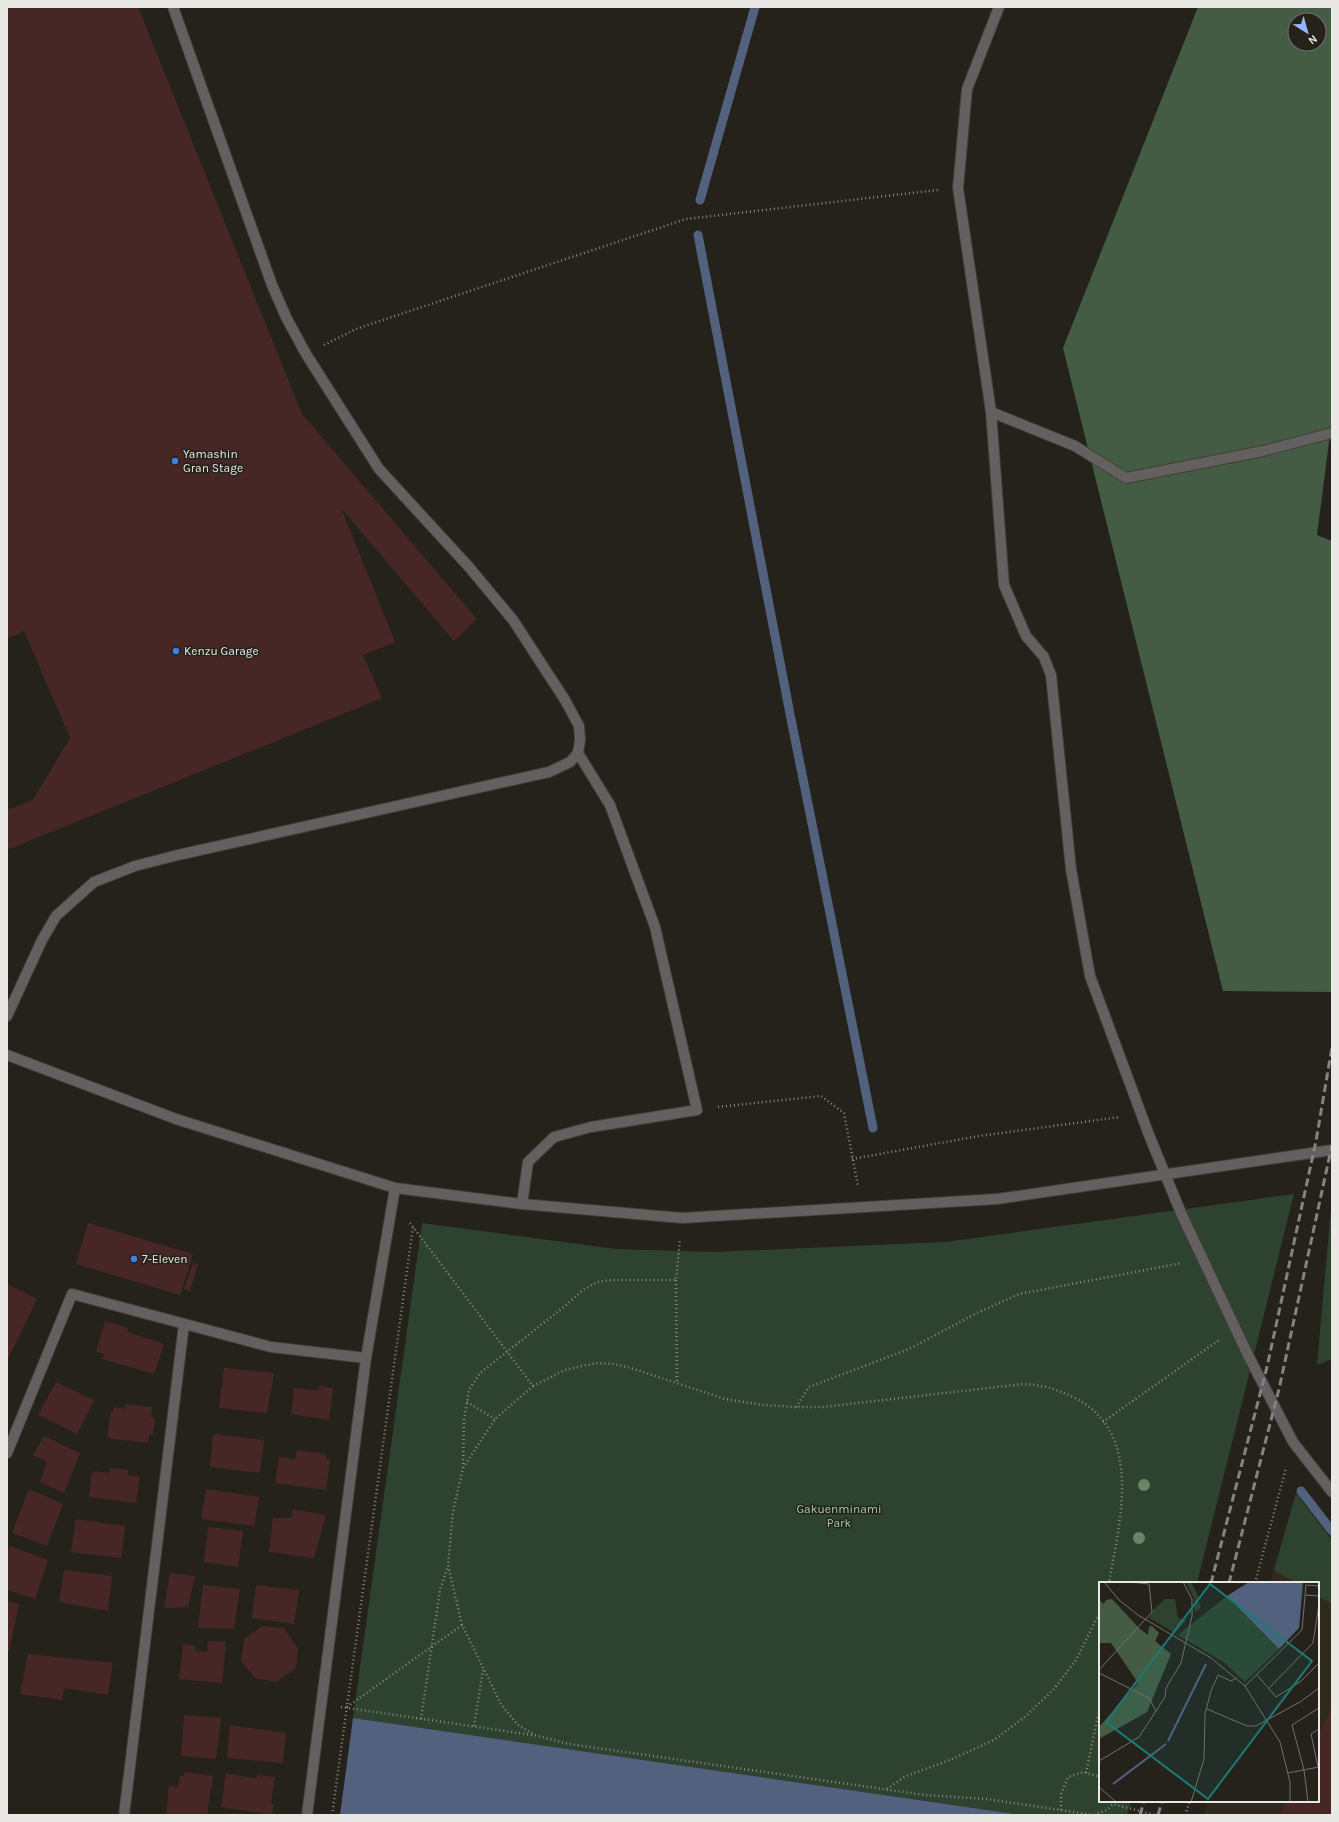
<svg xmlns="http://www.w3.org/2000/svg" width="1339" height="1822" viewBox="0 0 1339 1822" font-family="Karla,sans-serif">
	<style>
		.built { fill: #302a1e }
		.green { fill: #2e432f }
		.forest { fill: #435c43; fill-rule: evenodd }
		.water { fill: #52627e }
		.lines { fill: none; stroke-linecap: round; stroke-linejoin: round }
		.stream { stroke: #52627e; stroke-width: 9 }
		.building { fill: #472725 }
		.minor-casing { stroke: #413e38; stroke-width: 12 }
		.path { stroke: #8b8883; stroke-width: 2.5; stroke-dasharray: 1 3; stroke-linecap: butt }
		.minor { stroke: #646060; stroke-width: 10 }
		.rail { stroke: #85837e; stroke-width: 3; stroke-dasharray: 8 4; stroke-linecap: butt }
		.tree { fill: #6b8367 }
		.shop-dot { fill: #3f7fe0; stroke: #25221c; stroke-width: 1.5 }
		.labels { text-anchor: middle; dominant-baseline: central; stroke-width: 3; stroke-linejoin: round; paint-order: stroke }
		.poi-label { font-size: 12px; fill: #eae8e4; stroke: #25221c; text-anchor: start }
		.park-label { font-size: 12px; fill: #a4d2a4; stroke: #25221c }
		.inset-river { fill: none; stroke: #52627e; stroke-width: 2 }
		.inset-road { fill: none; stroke: #74716c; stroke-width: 1 }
		.view { fill: #1a7c74; fill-opacity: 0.15; stroke: #1a7c74; stroke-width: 2 }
		.inset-edge { fill: none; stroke: #eae8e4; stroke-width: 2 }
	</style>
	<rect width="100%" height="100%" fill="#25221c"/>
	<polygon class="built" points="1296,1493 1332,1540 1332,1815 1204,1815 1208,1801 1318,1801 1318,1583 1270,1583"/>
	<g class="green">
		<polygon points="1294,1194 1197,1583 1100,1583 1100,1801 1131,1801 1127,1815 1022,1815 353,1718 422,1223 616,1249 713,1252 946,1242"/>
		<polygon points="1332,1197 1332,1359 1317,1365"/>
		<polygon points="1296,1493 1332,1540 1332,1604 1318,1596 1318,1583 1296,1583 1274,1570"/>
	</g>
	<path class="forest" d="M1198 7H1332V419L1317 535 1332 541V992L1223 991 1063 348ZM1295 20H1319V44H1295Z"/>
	<polygon class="water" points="353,1718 1022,1815 340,1815"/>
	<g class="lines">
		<g class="stream">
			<polyline points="700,200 755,7"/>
			<polyline points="698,235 790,714 873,1128"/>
			<polyline points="1301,1491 1332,1531"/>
		</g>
	</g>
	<g class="building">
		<polygon points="7,7 138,7 302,414 477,619 454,641 341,508 395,642 363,655 382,698 7,850 7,810 33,800 70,738 24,631 7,639"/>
		<polygon points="88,1223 193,1254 180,1295 76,1264"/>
		<polygon points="193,1263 198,1264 190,1291 184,1289"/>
		<polygon points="7,1284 37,1299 7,1361"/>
		<polygon points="105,1321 128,1328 127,1332 164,1344 154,1374 102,1359 104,1354 96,1352"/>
		<polygon points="224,1368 274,1373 267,1413 219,1408"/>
		<polygon points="56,1382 94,1400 77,1434 38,1415"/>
		<polygon points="319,1386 333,1388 329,1420 291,1414 294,1388 318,1391"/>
		<polygon points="125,1404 152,1407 151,1417 155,1417 153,1435 149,1434 148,1443 107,1438 111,1411 113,1412 114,1407 125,1409"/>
		<polygon points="213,1434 264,1440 260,1473 210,1467"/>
		<polygon points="44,1436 80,1453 64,1493 40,1482 47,1462 33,1455"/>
		<polygon points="297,1450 326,1454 326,1459 330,1459 326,1490 275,1483 279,1457 295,1459"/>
		<polygon points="110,1468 128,1470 128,1475 140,1477 136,1503 89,1497 92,1473 94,1473 95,1471 109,1473"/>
		<polygon points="29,1489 63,1504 47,1546 12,1533"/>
		<polygon points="206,1489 259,1497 254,1526 201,1519"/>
		<polygon points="293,1509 326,1515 314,1558 269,1552 273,1518 291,1518"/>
		<polygon points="76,1519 125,1526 121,1558 71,1552"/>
		<polygon points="208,1527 243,1531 238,1567 204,1562"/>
		<polygon points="9,1546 48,1560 35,1599 7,1590 7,1552"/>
		<polygon points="64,1570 112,1576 108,1611 59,1602"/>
		<polygon points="170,1573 195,1576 188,1607 164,1608"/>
		<polygon points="203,1585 240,1589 234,1629 198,1628"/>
		<polygon points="256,1585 299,1590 294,1624 252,1618"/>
		<polygon points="7,1601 19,1604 9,1652 7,1651"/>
		<polygon points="262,1626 284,1628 298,1648 296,1668 276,1682 255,1678 241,1661 244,1639"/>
		<polygon points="208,1641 226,1642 222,1683 179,1679 183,1644 195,1646 195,1651 207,1652"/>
		<polygon points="28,1654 113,1663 108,1695 64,1688 62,1700 20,1694"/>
		<polygon points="1332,1707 1332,1815 1280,1815 1286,1801 1318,1801 1318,1736"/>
		<polygon points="184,1715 221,1718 216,1759 181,1756"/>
		<polygon points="230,1725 286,1733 283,1763 227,1758"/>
		<polygon points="184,1772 213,1776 207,1815 166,1815 169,1786 178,1787 180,1776 184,1776"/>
		<polygon points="226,1773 257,1779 257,1775 275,1777 271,1804 274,1804 272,1815 221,1807"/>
	</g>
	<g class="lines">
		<g class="minor-casing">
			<g id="minor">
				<polyline points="999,7 967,89 958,188 991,412 1004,585 1026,636 1044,657 1051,675 1071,869 1090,976 1149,1135 1181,1213 1248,1355 1293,1442 1332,1492"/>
				<polyline points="991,412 1075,446 1126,478 1263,451 1332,433"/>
				<polyline points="7,1016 42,940 56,916 94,882 135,866 178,855 549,772 570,762 578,753 580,740 579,726 565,700 513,620 469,567 379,469 306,354 286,317 272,285 173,7"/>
				<polyline points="7,1055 176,1119 395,1188 522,1204 682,1218 997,1199 1332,1150"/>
				<polyline points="522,1204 528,1162 554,1137 591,1127 697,1110 655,927 610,805 578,753"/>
				<polyline points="7,1453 72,1294 271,1347 366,1358"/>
				<polyline points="124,1815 184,1324"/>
				<polyline points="307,1815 366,1358 395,1188"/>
			</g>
		</g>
		<g class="path">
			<polyline points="324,345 356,329 686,219 938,190"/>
			<polyline points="718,1107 821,1096 844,1113 858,1186"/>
			<polyline points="852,1159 979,1136 1120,1117"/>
			<polyline points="410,1223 533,1386 495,1419 463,1468 453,1511 448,1565 462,1625 501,1704 517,1724 534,1735 569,1744 925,1795 987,1799 1093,1815"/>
			<polyline points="676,1280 677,1382"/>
			<path d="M533 1386 565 1370 582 1366 598 1363 613 1364 631 1368 725 1399 763 1405 796 1407H823L1023 1384C1044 1385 1056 1389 1075 1398 1145 1434 1119 1522 1109 1583"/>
			<polyline points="467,1402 495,1419"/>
			<polyline points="796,1407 809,1387 909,1349 975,1314 1019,1294 1182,1263"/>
			<polyline points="1103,1422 1219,1340"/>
			<polyline points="463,1468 464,1420 469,1390 480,1373 565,1306 583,1290 597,1282 611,1280 676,1280 680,1239"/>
			<polyline points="1255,1583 1286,1468"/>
			<polyline points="341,1707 532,1735"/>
			<polyline points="347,1707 462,1625"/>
			<polyline points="421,1719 440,1590 448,1566"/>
			<polyline points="474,1726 483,1670"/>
			<polyline points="1086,1773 1100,1706"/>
			<polyline points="887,1789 906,1776 950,1760 994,1740 1026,1716 1054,1689 1076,1660 1100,1612"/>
			<polyline points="1061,1810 1061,1794 1068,1777 1084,1772 1100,1777"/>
			<polyline points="332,1815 413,1227"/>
			<polyline points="1094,1815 1107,1810 1113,1804 1155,1815"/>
			<polyline points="1185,1815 1190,1801"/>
		</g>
		<use href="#minor" class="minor"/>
		<g class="rail">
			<polyline points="1211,1583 1267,1367 1316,1141 1332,1047"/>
			<polyline points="1229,1583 1279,1389 1332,1145"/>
			<polyline points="1140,1815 1144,1801"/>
			<polyline points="1158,1815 1162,1801"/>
		</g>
	</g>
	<g class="tree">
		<circle cx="1144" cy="1485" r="6"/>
		<circle cx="1139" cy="1538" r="6"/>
	</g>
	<g class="shop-dot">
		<circle cx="175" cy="461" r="4"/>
		<circle cx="176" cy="651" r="4"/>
		<circle cx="134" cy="1259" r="4"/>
	</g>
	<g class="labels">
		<g class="poi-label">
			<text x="183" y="454">Yamashin<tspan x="183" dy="14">Gran Stage</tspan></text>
			<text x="184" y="651">Kenzu Garage</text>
			<text x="142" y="1259">7-Eleven</text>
		</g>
		<g class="park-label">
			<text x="839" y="1509">Gakuenminami<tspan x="839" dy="14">Park</tspan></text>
		</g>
	</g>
	<g transform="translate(1099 1582)">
		<rect width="220" height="220" fill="#25221c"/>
		<path d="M87 0H92L100 16 98 17 102 25 96 30 95 16ZM128 14 180 67 146 100 126 81 79 53ZM66 17H76L79 36 87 38 76 51 50 36 54 28Z" fill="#2e432f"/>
		<path d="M13 17 41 47 49 53 50 45 53 44 60 51 56 59 72 72 48 130 0 157V145L39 101 12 61H0V18L5 22 7 18Z" fill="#435c43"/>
		<path d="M150 0H204L200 46 180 67 128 14Z" fill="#52627e"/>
		<path class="inset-river" d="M69 159 107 82M14 202 67 162"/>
		<path class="inset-road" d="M5 0 20 18 39 33 112 76 146 104 181 160 191 200V220M206 13 220 14M0 88 53 30 50 2 30 0M0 91 50 116 57 129M158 93 177 115 201 100 220 81M146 104 203 48 207 3 220 4M170 106 214 61 220 22M108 127 148 144H157L201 120 220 106M0 179 40 155 66 115 67 106 82 81 93 34V17L84 0M219 185 212 152 220 147M189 191 220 185M0 205 17 220M92 220 105 177 106 132 112 109 119 93 132 99 138 96M209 220 205 188 193 143 220 126"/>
		<path class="view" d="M111 2 213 79 109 217 7 140Z"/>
		<rect width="220" height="220" class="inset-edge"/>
	</g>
	<rect width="1339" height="1822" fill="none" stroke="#eae8e4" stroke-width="16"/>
	<g transform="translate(1307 32) rotate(143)"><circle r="19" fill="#25221c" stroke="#74716c"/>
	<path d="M0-3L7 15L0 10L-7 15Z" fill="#93b7fd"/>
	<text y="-6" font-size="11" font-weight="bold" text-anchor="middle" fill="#eae8e4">N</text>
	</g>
</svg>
